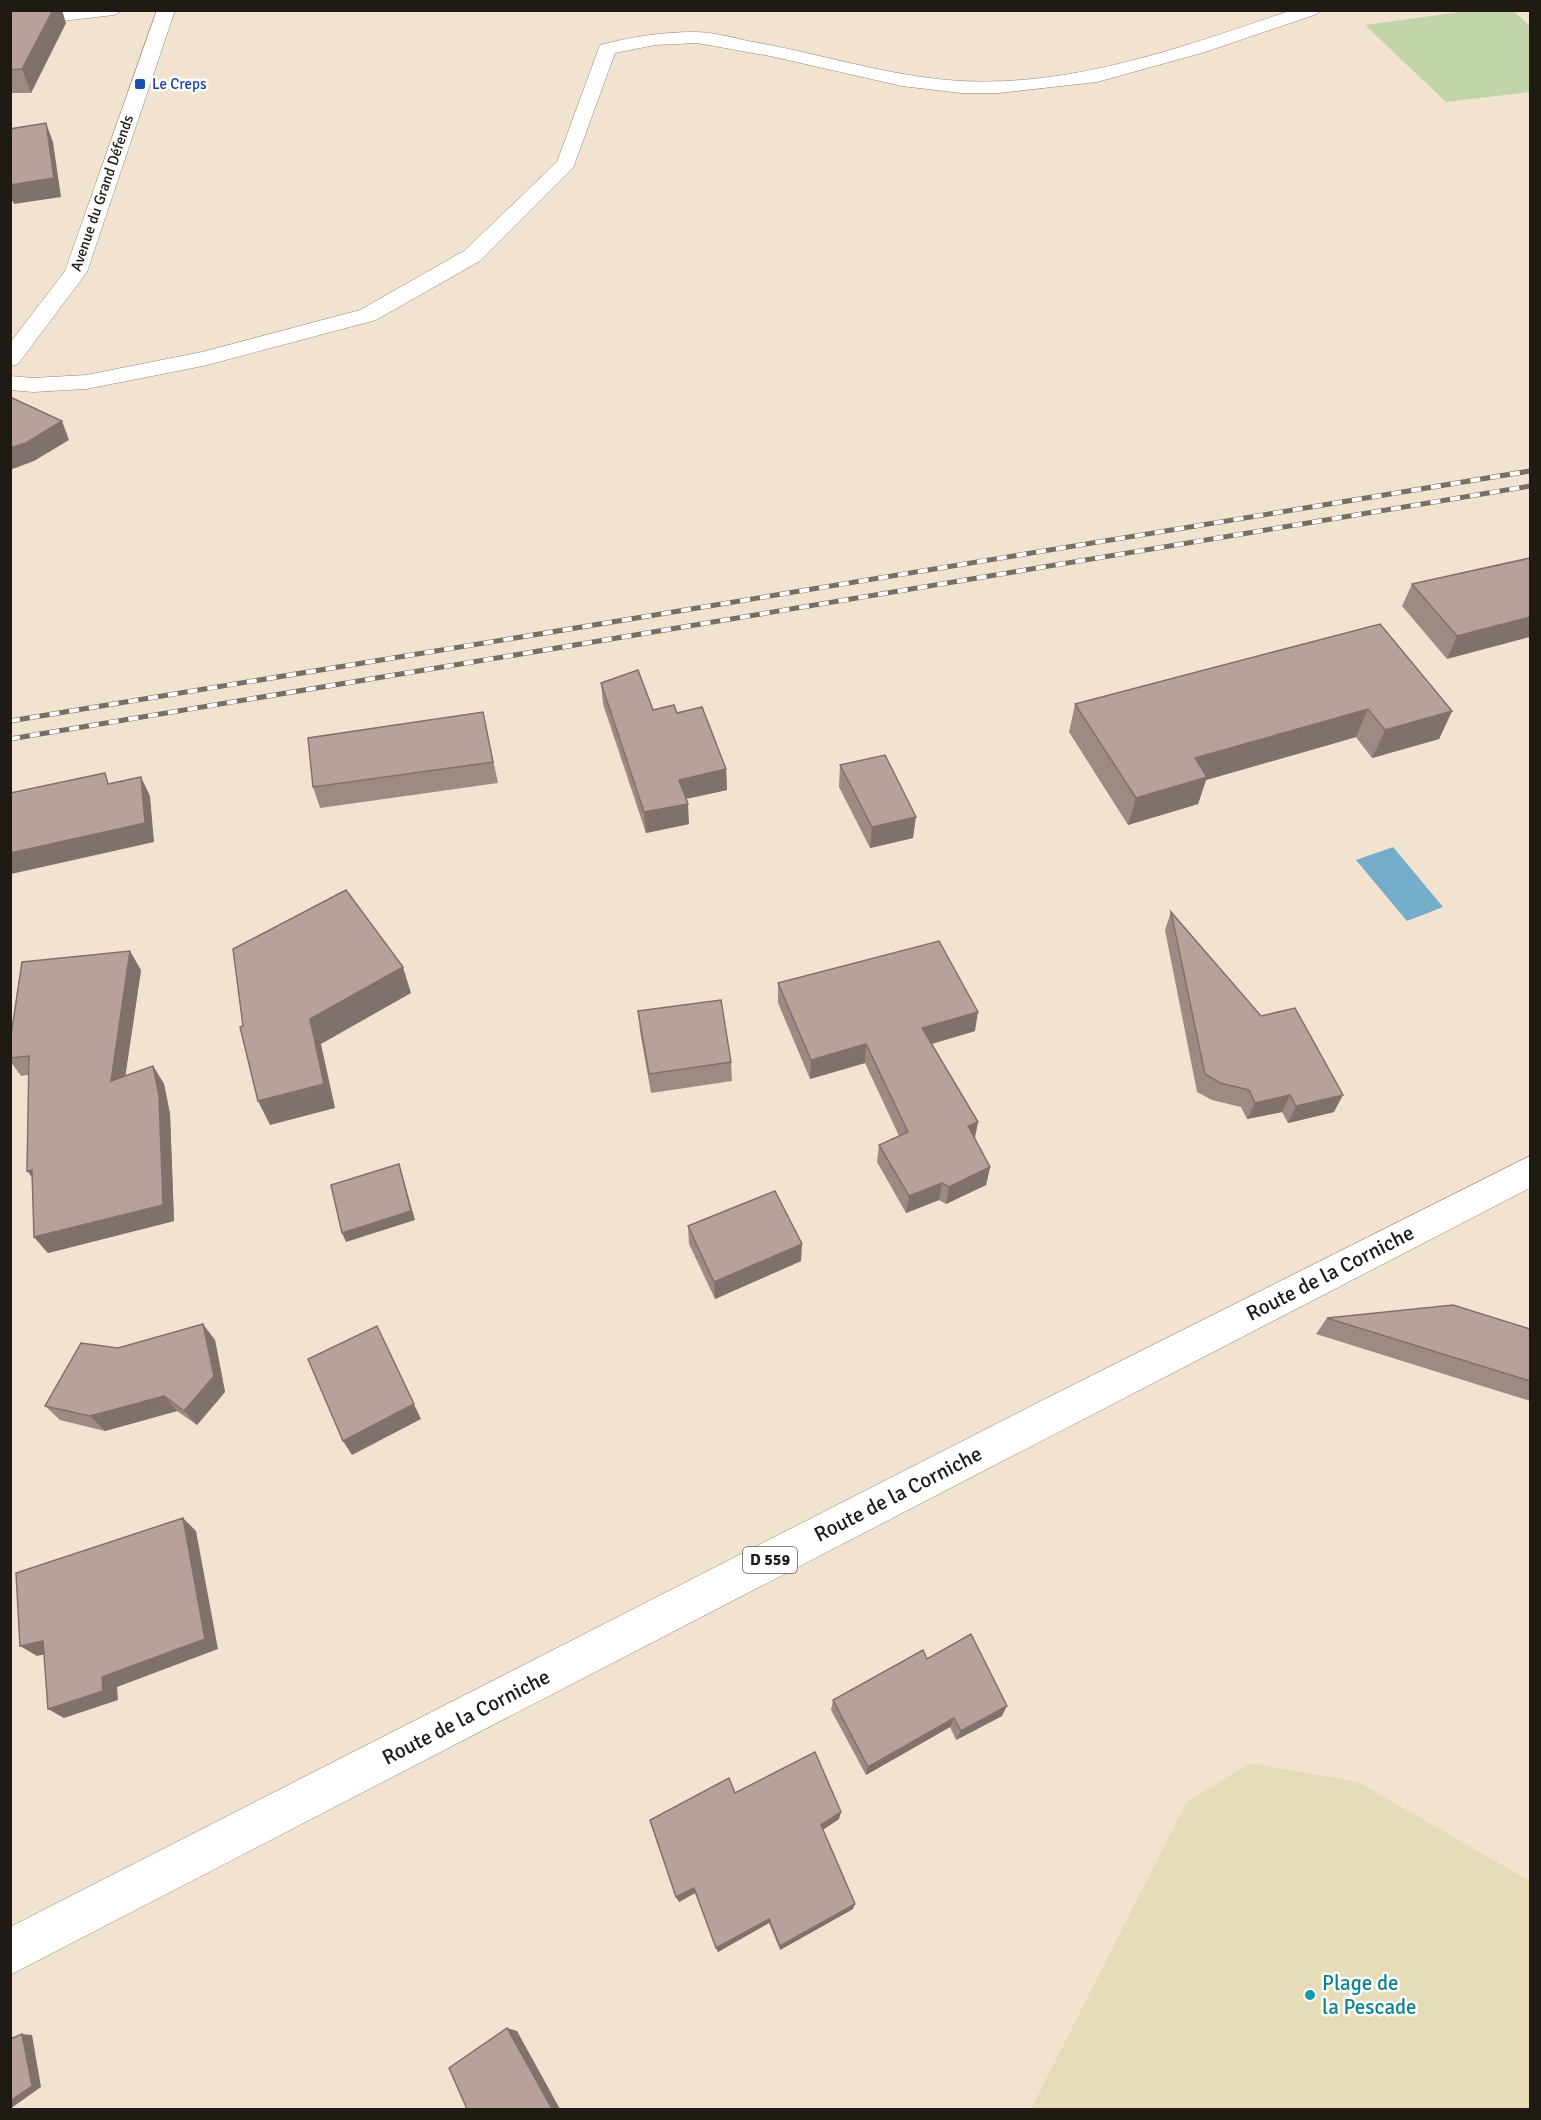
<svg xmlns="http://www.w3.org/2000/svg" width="1541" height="2120" viewBox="0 0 1541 2120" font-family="Signika,sans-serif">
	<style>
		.green { fill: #c1d5a8 }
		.sand { fill: #e6dcb7 }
		.water { fill: #73adc9 }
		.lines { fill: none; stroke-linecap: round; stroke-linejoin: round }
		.minor-casing { stroke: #938474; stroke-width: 1 }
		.major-casing { stroke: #938474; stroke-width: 1 }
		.minor { fill: #fff; fill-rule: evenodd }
		.major { fill: #fff; fill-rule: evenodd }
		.rail-casing { stroke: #786f64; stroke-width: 5 }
		.rail { stroke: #fff; stroke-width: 4; stroke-dasharray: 10; stroke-linecap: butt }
		.wall { fill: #9e8a85 }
		.shaded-wall { fill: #81716c }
		.building { fill: #b8a19b; stroke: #81716c; stroke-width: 1.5 }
		.transit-dot { fill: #1a4fb4; stroke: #fff; stroke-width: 2 }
		.culture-dot { fill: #0f9aa8; stroke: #fff; stroke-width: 2 }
		.labels { text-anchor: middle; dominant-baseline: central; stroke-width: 5; stroke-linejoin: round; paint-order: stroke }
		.far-transit-label { font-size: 15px; fill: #164399; stroke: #fff; text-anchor: start }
		.far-street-label { font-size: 15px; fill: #201a14; stroke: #fff }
		.shield { fill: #fff; stroke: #635f5a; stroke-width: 1.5 }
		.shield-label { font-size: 16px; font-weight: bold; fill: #201a14 }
		.near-street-label { font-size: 21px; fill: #201a14; stroke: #fff }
		.near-culture-label { font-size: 21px; fill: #0d838f; stroke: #fff; text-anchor: start }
	</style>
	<rect width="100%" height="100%" fill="#f2e3d1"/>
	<polygon class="green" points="1475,10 1513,11 1530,26 1530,92 1446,102 1365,25"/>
	<polygon class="sand" points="1250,1763 1358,1782 1530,1881 1530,2109 1031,2109 1186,1803"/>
	<polygon class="water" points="1393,847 1443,907 1407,921 1356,860"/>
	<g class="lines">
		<g class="minor-casing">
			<g id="minor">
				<polygon points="63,10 123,10 114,15 10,27 10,16"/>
				<polygon points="157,10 175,10 87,272 18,364 10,366 10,343 65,271"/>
				<path d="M1292 10H1320L1317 14 1205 52 1097 82 999 93H961L902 86 770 56 697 43 655 45 615 53 573 168 480 261 376 320 203 366 86 389 33 392 10 390V376L33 378 86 375 202 352 360 310 464 251 557 162 600 45C631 37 662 32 694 32 712 32 731 37 748 41 819 53 889 77 961 81 1075 87 1186 46 1292 10Z"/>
			</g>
		</g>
		<g class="major-casing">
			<polygon id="major" points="1530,1156 1530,1188 10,1975 10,1927 1043,1400"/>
		</g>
		<use href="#minor" class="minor"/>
		<use href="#major" class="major"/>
		<g class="rail-casing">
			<g id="rail">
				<polyline points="10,721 1530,471"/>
				<polyline points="10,739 1530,486"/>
			</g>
		</g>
		<use href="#rail" class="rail"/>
	</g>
	<g class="wall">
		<polygon points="10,10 66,23 31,93 10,93"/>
		<polygon points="1530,558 1447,659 1402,606 1412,584"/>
		<polygon points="1380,624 1452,711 1439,739 1372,758 1356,737 1206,780 1198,804 1128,825 1069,732 1075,704"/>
		<polygon points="601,683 653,710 677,713 726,769 727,790 686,799 689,824 646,833 603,704"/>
		<polygon points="483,712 498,783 320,808 313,787"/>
		<polygon points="840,765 913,838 870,848 839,787"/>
		<polygon points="1171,912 1334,1112 1288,1123 1282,1112 1247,1119 1241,1107 1212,1100 1197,1092 1165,930"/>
		<polygon points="141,970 125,1076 153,1066 164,1084 170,1114 174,1221 48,1253 34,1237 28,1075 21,1076 10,1061 10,1042"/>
		<polygon points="778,983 975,1031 932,1044 978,1122 975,1138 990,1167 986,1185 946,1204 939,1200 906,1213 877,1162 879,1145 899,1136 865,1063 810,1079 778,1003"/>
		<polygon points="638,1011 731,1062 732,1081 651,1093 640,1031"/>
		<polygon points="688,1226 801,1261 715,1299 689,1244"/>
		<polygon points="1327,1318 1530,1329 1530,1401 1316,1334"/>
		<polygon points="215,1340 225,1392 197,1425 177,1411 105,1431 60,1420 45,1406 118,1348"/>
		<polygon points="927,1659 1002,1716 956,1740 950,1727 866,1775 831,1710 833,1700"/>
		<polygon points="735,1793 839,1819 823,1830 853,1909 780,1950 769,1923 718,1952 695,1893 679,1902"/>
	</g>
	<g class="shaded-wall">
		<polygon points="53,10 62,10 66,23 31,93 22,69"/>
		<polygon points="46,123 53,142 61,197 14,204 10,197 10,185"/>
		<polygon points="62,421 69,440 34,461 10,470 10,448"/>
		<polygon points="1530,617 1530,637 1447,659 1457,636"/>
		<polygon points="1368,709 1356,737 1206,780 1198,804 1128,825 1136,798 1195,758"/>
		<polygon points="1452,711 1439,739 1372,758 1385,730"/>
		<polygon points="726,769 727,790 680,800 679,780"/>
		<polygon points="141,777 150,796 154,842 11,874 10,853"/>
		<polygon points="688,804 689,824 646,833 644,812"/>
		<polygon points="916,817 913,838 870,848 872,827"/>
		<polygon points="130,951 141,970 122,1099 111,1081"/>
		<polygon points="403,967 411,993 321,1044 335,1108 270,1125 258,1101 310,1019"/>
		<polygon points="978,1012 975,1031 920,1047 922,1028"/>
		<polygon points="866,1044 865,1063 810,1079 811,1060"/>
		<polygon points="153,1066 164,1084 170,1114 174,1221 48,1253 34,1237"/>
		<polygon points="1290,1095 1282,1112 1247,1119 1255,1103"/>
		<polygon points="1343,1095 1334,1112 1288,1123 1296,1106"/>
		<polygon points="978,1122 974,1140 968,1126"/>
		<polygon points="399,1164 402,1174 415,1220 346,1242 342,1233"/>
		<polygon points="990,1167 986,1185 946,1204 949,1187"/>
		<polygon points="32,1170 41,1188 27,1171"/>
		<polygon points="942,1183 939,1200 906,1213 909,1196"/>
		<polygon points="802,1244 801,1261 715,1299 714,1282"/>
		<polygon points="203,1324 215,1340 225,1392 197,1425 184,1411"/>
		<polygon points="377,1326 421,1419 352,1455 343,1441"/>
		<polygon points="164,1396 177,1411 105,1431 90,1416"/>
		<polygon points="183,1518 196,1531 218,1649 117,1687 118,1700 64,1718 48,1709 102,1677"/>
		<polygon points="43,1641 58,1651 37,1656 20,1646"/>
		<polygon points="1007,1706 1002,1716 956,1740 961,1731"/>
		<polygon points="954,1718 950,1727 866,1775 868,1767"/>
		<polygon points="841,1812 839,1819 819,1832 821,1825"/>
		<polygon points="694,1888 695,1893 679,1902 676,1897"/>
		<polygon points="855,1904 853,1909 780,1950 780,1946"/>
		<polygon points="769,1919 769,1923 718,1952 716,1948"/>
		<polygon points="507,2028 517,2031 560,2109 552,2109"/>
		<polygon points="22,2034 32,2035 41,2087 10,2109 10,2101"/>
	</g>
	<g class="building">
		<polygon points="10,10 53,10 22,69 10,70"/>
		<polygon points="46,123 54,178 10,185 10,129"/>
		<polygon points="10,397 62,421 26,443 10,448"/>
		<polygon points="1530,558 1530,617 1457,636 1412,584"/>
		<polygon points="1380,624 1452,711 1385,730 1368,709 1195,758 1207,777 1136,798 1075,704"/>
		<polygon points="638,670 653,710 674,705 677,713 702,707 726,769 679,780 688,804 644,812 601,683"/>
		<polygon points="483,712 493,762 313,787 308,738"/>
		<polygon points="885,755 916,817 872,827 840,765"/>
		<polygon points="105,773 108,784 141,777 145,823 10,853 10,793"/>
		<polygon points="346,890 403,967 310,1019 324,1084 258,1101 240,1027 243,1026 233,949"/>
		<polygon points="1171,912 1261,1016 1295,1008 1343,1095 1296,1106 1290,1095 1255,1103 1249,1090 1220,1083 1205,1074"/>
		<polygon points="939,941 978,1012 922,1028 978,1122 968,1126 990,1167 949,1187 942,1183 909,1196 879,1145 908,1132 866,1044 811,1060 778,983"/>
		<polygon points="130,951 111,1081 153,1066 159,1096 163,1205 34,1237 32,1170 27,1171 29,1056 10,1058 10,1042 22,962"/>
		<polygon points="721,1000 731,1062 649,1074 638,1011"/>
		<polygon points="399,1164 411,1211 342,1233 331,1185"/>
		<polygon points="775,1191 802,1244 714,1282 688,1226"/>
		<polygon points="1453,1305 1530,1329 1530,1381 1327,1318"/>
		<polygon points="203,1324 214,1376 184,1411 164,1396 90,1416 45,1406 81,1343 118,1348"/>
		<polygon points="377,1326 414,1404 343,1441 308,1359"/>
		<polygon points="183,1518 205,1639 102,1677 103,1691 48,1709 43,1641 20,1646 16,1573"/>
		<polygon points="971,1634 1007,1706 961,1731 954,1718 868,1767 833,1700 923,1650 927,1659"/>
		<polygon points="815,1752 841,1812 821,1825 855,1904 780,1946 769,1919 716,1948 694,1888 676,1897 650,1820 729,1778 735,1793"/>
		<polygon points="507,2028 552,2109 467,2109 449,2068"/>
		<polygon points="22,2034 32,2086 10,2101 10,2039"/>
	</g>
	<rect class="transit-dot" x="134" y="78" width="12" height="12" rx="3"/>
	<circle class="culture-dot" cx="1310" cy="1995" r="6"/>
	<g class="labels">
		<g class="far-transit-label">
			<text x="152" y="84">Le Creps</text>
		</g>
		<g class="far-street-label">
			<text transform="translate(102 193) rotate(-71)">Avenue du Grand Défends</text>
		</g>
		<rect class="shield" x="743" y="1547" width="54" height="26" rx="4.5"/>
		<g class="shield-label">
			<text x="770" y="1560">D 559</text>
		</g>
		<g class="near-street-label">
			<text transform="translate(1330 1273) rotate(-27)">Route de la Corniche</text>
			<text transform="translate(898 1494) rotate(-27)">Route de la Corniche</text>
			<text transform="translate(466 1717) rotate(-27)">Route de la Corniche</text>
		</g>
		<g class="near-culture-label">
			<text x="1322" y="1983">Plage de<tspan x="1322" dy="24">la Pescade</tspan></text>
		</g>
	</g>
	<rect width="1541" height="2120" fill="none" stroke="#201a14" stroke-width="24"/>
</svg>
